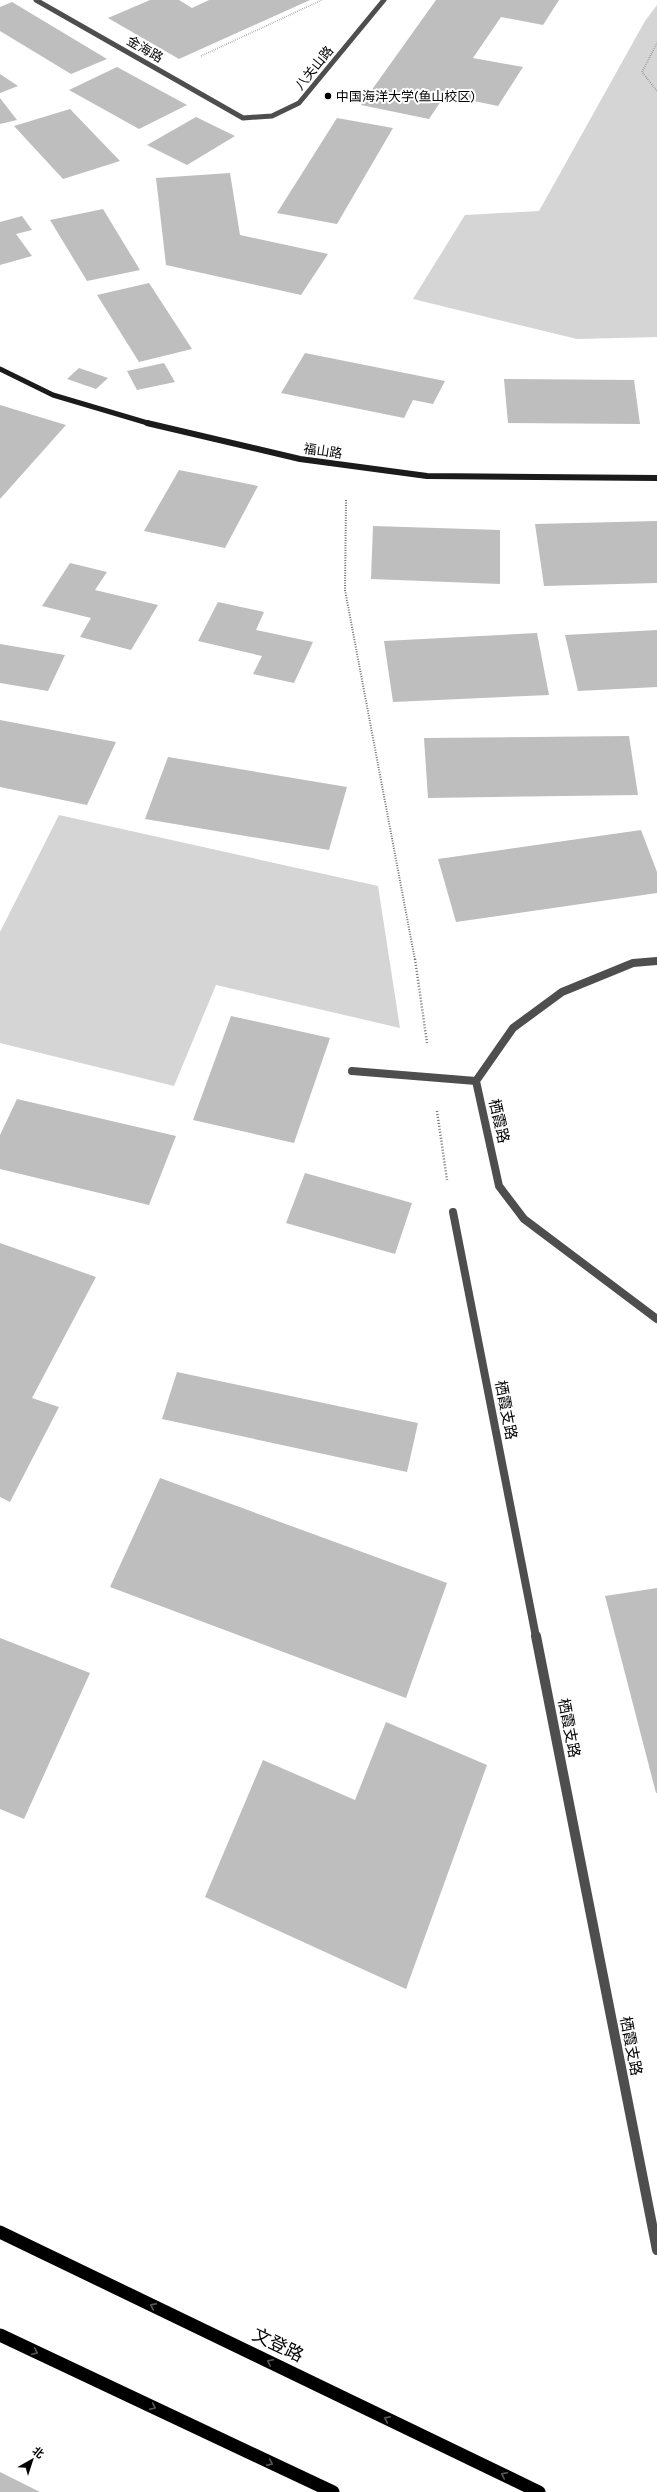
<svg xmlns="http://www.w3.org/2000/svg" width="657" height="2492" viewBox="0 0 657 2492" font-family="Karla,'Noto Sans SC',sans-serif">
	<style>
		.green { fill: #d5d5d5 }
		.building { fill: #bebebe }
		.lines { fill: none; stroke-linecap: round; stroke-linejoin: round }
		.path-far2 { stroke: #707070; stroke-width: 1.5; stroke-dasharray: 0.5 1.5; stroke-linecap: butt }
		.path-far1 { stroke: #707070; stroke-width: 2; stroke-dasharray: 1 1.5; stroke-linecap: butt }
		.path { stroke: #707070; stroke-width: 2.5; stroke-dasharray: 1 2; stroke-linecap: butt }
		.lane-far1 { stroke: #4e4e4e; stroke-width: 5 }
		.lane { stroke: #4e4e4e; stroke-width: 8 }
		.street-far1 { stroke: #4e4e4e; stroke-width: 8 }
		.street { stroke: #4e4e4e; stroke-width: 10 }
		.secondary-far1 { stroke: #1b1b1b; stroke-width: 5 }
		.secondary { stroke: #1b1b1b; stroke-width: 6 }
		.primary { stroke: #000; stroke-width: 13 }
		.oneway { stroke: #595959 }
		.poi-dot { fill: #000; stroke: #fff; stroke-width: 1.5 }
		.labels { text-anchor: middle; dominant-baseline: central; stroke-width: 4; stroke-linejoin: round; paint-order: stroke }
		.far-street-label { font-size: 13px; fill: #000; stroke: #fff }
		.far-poi-label { font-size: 13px; fill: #000; stroke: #fff; text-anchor: start }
		.street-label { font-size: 15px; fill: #000; stroke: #fff }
		.near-street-label { font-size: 18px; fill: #000; stroke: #fff }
	</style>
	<rect width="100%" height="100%" fill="#fff"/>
	<g class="green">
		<polygon points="657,5 657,337 577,339 413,299 465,215 539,211 645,21"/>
		<polygon points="59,815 378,886 400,1028 216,985 174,1086 0,1043 0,932"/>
	</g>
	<g class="building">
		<polygon points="150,0 179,0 192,8 209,0 310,0 179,59 108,18"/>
		<polygon points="436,0 559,0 543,25 501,17 473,58 523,67 498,106 445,95 429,119 361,105"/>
		<polygon points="12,2 107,59 71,74 0,31 0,7"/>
		<polygon points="117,67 187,105 139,129 69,90"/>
		<polygon points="0,74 18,86 0,93"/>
		<polygon points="0,98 17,120 0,124"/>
		<polygon points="70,109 120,161 63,179 14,126"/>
		<polygon points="196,117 235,136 187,165 147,145"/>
		<polygon points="337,118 393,128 337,224 277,213"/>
		<polygon points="230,173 240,235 328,254 301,295 166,265 156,178"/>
		<polygon points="103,209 140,270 87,281 50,220"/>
		<polygon points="22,216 32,230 16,234 32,256 0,265 0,222"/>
		<polygon points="149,283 192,349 139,362 97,295"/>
		<polygon points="305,353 445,381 433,404 413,400 404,418 281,393"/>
		<polygon points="164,363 175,382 137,390 127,371"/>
		<polygon points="79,368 108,378 96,389 67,379"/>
		<polygon points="504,379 634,380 640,424 508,423"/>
		<polygon points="0,405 66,425 0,499"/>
		<polygon points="179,470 258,486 225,548 144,531"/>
		<polygon points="657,521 657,583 544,586 535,524"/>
		<polygon points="373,526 500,530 500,584 371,579"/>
		<polygon points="70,563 107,572 95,590 158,605 131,650 80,637 91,618 42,606"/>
		<polygon points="218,602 264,612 256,630 313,642 294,683 253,674 262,656 198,641"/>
		<polygon points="657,630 657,687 578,691 565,635"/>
		<polygon points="537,633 549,695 393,702 384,641"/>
		<polygon points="0,644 65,655 48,691 0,683"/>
		<polygon points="0,720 116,742 87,805 0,787"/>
		<polygon points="629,736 638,795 428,798 424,738"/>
		<polygon points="168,757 347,787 329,850 145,819"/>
		<polygon points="641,830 657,872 657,893 456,922 438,859"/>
		<polygon points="231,1016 330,1038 294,1143 193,1120"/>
		<polygon points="17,1099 176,1136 149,1205 0,1169 0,1135"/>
		<polygon points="305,1173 412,1203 395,1254 286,1223"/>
		<polygon points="0,1243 96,1277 32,1398 59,1407 10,1502 0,1497"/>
		<polygon points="177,1372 418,1423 407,1472 162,1419"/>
		<polygon points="160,1478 447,1583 406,1698 110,1587"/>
		<polygon points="657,1588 657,1793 656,1793 605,1596"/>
		<polygon points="0,1638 90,1673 24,1819 0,1809"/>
		<polygon points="386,1722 487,1765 406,1989 205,1897 263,1760 355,1800"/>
		<polygon points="0,2472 40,2492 0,2492"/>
	</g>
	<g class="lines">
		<g class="path-far2">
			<polyline points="657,43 642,72 657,91"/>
			<polyline points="201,56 322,0"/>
		</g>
		<polyline class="path-far1" points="346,500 345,590 415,960"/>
		<g class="path">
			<polyline points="415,959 427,1043"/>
			<polyline points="437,1111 447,1180"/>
		</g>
		<polyline class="lane-far1" points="36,0 243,118 272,116 299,103 384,0"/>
		<polyline class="lane" points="352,1071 476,1081"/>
		<g class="street-far1">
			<polyline points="657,961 633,963 562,992 513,1028 476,1081 499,1186 524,1219 657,1319"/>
			<polyline points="453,1212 536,1637"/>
		</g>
		<polyline class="street" points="536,1636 657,2250"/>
		<polyline class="secondary-far1" points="0,369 53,395 151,424"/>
		<polyline class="secondary" points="147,423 300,459 427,476 657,478"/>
		<g class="primary">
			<polyline points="0,2232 539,2492"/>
			<polyline points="0,2335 333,2492"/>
		</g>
	</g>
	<defs><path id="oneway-chevron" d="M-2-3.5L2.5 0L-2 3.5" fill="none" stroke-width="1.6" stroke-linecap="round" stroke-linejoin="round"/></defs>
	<g class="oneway">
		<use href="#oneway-chevron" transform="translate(153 2306) rotate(-154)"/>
		<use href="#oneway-chevron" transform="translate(35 2352) rotate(25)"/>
		<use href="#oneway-chevron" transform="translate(270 2362) rotate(-154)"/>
		<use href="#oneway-chevron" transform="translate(153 2407) rotate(25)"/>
		<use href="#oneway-chevron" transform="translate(387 2419) rotate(-154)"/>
		<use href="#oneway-chevron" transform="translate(270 2463) rotate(25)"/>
		<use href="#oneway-chevron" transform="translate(504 2475) rotate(-154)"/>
	</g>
	<circle class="poi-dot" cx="328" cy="96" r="4"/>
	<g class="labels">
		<g class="far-street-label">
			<text transform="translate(145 49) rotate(30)">金海路</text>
			<text transform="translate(314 68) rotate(-51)">八关山路</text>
			<text transform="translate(323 451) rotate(8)">福山路</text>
		</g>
		<g class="far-poi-label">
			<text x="336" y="96">中国海洋大学(鱼山校区)</text>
		</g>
		<g class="street-label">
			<text transform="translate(499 1121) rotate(77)">栖霞路</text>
			<text transform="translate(506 1410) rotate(79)">栖霞支路</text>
			<text transform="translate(569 1728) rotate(79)">栖霞支路</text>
			<text transform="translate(631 2046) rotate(79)">栖霞支路</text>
		</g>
		<g class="near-street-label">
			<text transform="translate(278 2345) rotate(26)">文登路</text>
		</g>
	</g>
	<g transform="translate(32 2460) rotate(39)" stroke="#ffffff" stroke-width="3" paint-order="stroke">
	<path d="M0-3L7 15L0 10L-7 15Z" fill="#000000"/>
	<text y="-6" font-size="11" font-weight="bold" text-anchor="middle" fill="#000000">北</text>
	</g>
</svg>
